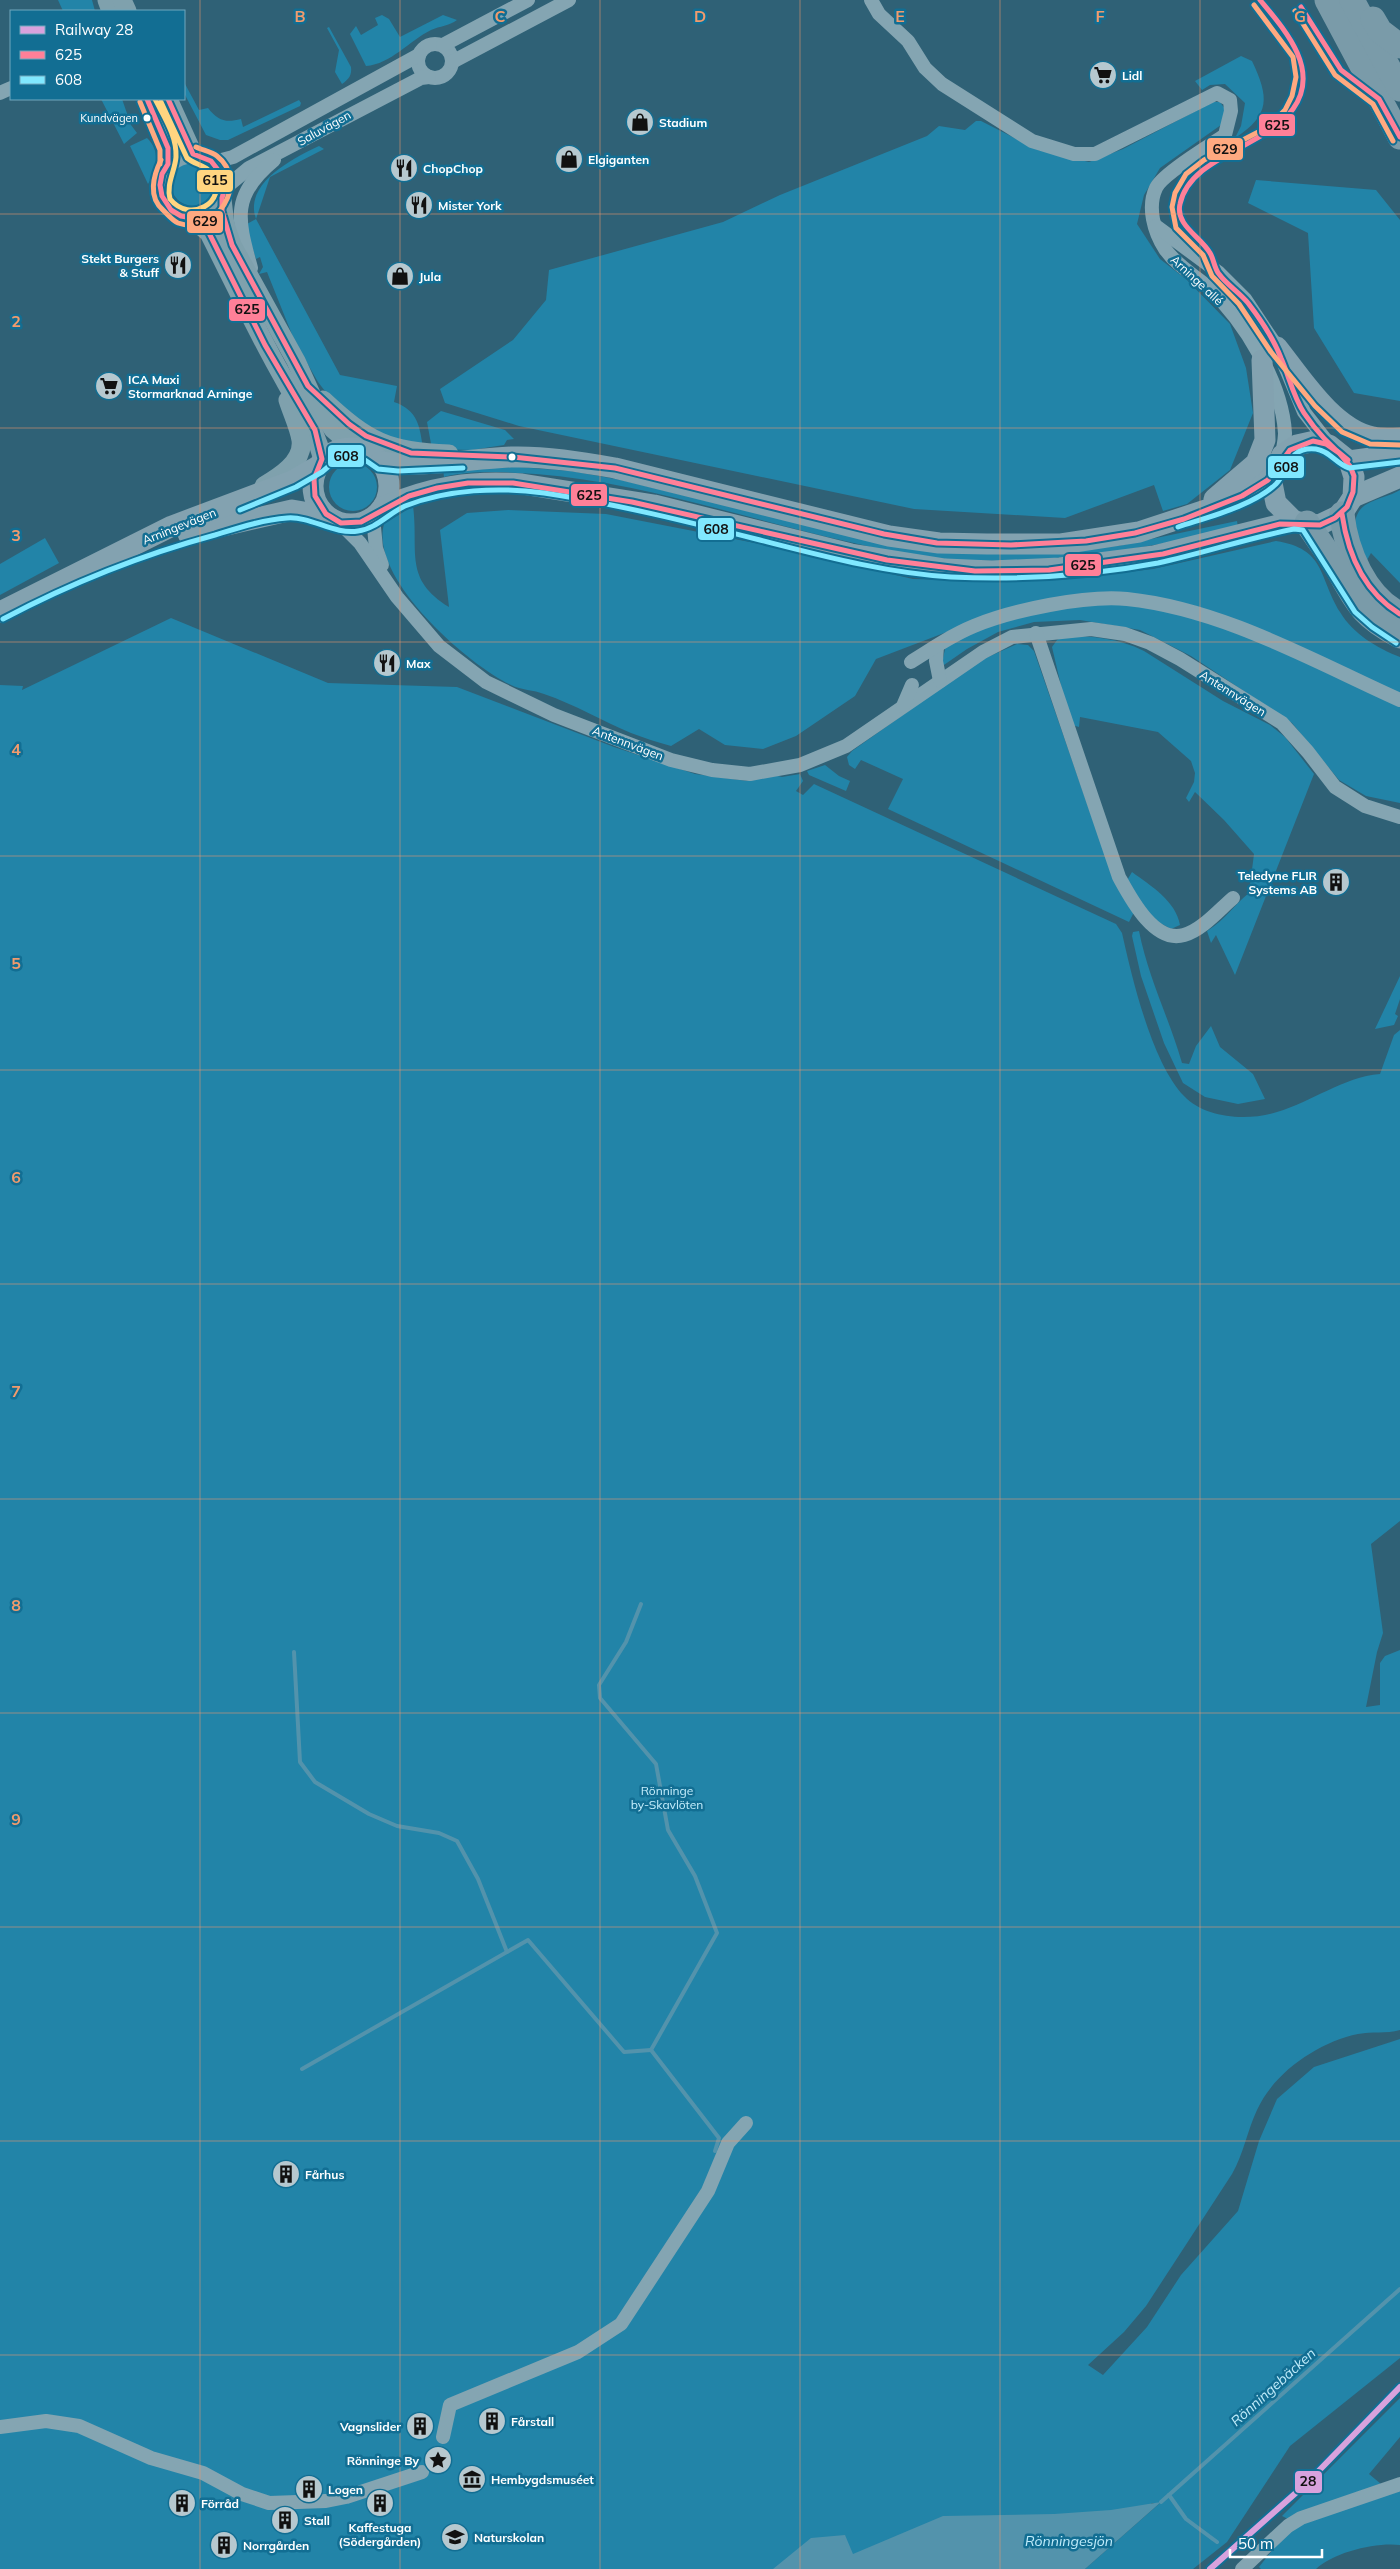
<svg xmlns="http://www.w3.org/2000/svg" width="1400" height="2569" viewBox="0 0 1400 2569" font-family="Mulish,sans-serif">
	<style>
		.green { fill: #2284a8 }
		.water { fill: #5393ac }
		.lines { fill: none; stroke-linecap: round; stroke-linejoin: round }
		.stream { stroke: #5393ac; stroke-width: 4 }
		.street { stroke: #84a5b2; stroke-width: 14 }
		.secondary { stroke: #7fa1ad; stroke-width: 19 }
		.primary { stroke: #83a2b0; stroke-width: 21 }
		.highway { stroke: #7a9ba9; stroke-width: 25 }
		.bus-1-casing { stroke: #126e93; stroke-width: 9 }
		.bus-2-casing { stroke: #126e93; stroke-width: 9 }
		.bus-3-casing { stroke: #126e93; stroke-width: 9 }
		.bus-4-casing { stroke: #126e93; stroke-width: 9 }
		.bus-1 { stroke: #ff8098; stroke-width: 5 }
		.bus-2 { stroke: #80e8ff; stroke-width: 5 }
		.bus-3 { stroke: #ffa980; stroke-width: 5 }
		.bus-4 { stroke: #ffd580; stroke-width: 5 }
		.rail-1-casing { stroke: #126e93; stroke-width: 10 }
		.rail-1 { stroke: #d8a2dd; stroke-width: 6 }
		.grid { fill: none; stroke: #f19b6d; stroke-width: 1; stroke-opacity: 0.55 }
		.bus-dot { fill: #fff; stroke: #126e93; stroke-width: 2 }
		.labels { text-anchor: middle; dominant-baseline: central; stroke-width: 5; stroke-linejoin: round; paint-order: stroke }
		.bus-label { font-size: 11px; fill: #fff; stroke: #126e93; text-anchor: end }
		.poi-label { font-size: 12px; font-weight: bold; fill: #fff; stroke: #126e93; text-anchor: start }
		.street-label { font-size: 12px; fill: #fff; stroke: #126e93 }
		.park-label { font-size: 12px; fill: #c6effd; stroke: #126e93 }
		.water-label { font-size: 14px; font-style: italic; fill: #c0ecfb; stroke: #126e93 }
		.grid-label { font-size: 16px; text-anchor: middle; font-weight: bold; fill: #f19b6d; stroke: #126e93; stroke-width: 5; stroke-linejoin: round; paint-order: stroke }
		.line-badge { stroke: #126e93; stroke-width: 2 }
		.pale-badge-label { font-size: 14px; text-anchor: middle; font-weight: bold; fill: #111 }
	</style>
	<rect width="100%" height="100%" fill="#2f6176"/>
	<g class="green">
		<polygon points="58,0 92,0 95,11 63,11"/>
		<path d="M382 15 389 19 400 37 443 15 457 20C449 26 440 26 431 30 409 41 391 64 366 66L350 34 356 26 361 35 378 25 375 18Z"/>
		<path d="M329 27 351 67C352 75 349 79 342 84L335 72 339 50 327 28Z"/>
		<path d="M1241 56 1252 61C1269 97 1271 115 1235 138L1241 126 1245 103 1225 84 1210 85 1202 90 1195 81Z"/>
		<path d="M184 82 199 110 208 108C218 121 226 123 241 119L243 127 299 100 301 103 300 106 228 140H220L206 135 184 93Z"/>
		<polygon points="101,99 122,99 131,125 137,133 124,144"/>
		<polygon points="1213,102 1220,102 1225,109 1221,125 1160,168 1144,195 1137,224 1160,259 1187,280 1230,324 1246,368 1253,413 1230,470 1187,504 1163,511 1154,485 1065,518 914,509 519,426 445,403 440,389 513,340 546,300 549,270 723,222 780,195 927,136 939,126 965,130 976,121 981,121 1038,150 1089,162 1123,149"/>
		<path d="M147 138C161 151 157 170 148 184L130 146Z"/>
		<path d="M319 146 324 149 270 177 256 219 340 375 397 386 394 402C418 410 420 427 423 449L398 445 338 408 318 382 295 342 267 272 259 274 263 267 260 257 256 259 245 225 256 219C243 183 294 158 319 146Z"/>
		<circle cx="193" cy="184" r="22"/>
		<polygon points="1256,180 1376,190 1400,220 1400,401 1354,393 1314,328 1308,233 1248,203"/>
		<polygon points="441,411 505,430 514,439 507,440 504,445 472,450 432,449 427,422"/>
		<circle cx="353" cy="487" r="24"/>
		<path d="M518 467 571 471 621 480 850 536 1118 546 1237 521 1238 528C1135 551 1030 569 924 557 898 554 871 547 845 541 743 518 641 482 536 474 506 472 473 470 444 477L443 469Z"/>
		<path d="M1400 490V583L1371 553 1366 562C1359 545 1345 517 1367 504 1377 498 1390 496 1400 490Z"/>
		<path d="M413 506C419 551 403 579 449 607L440 530 467 513 508 510 606 514 755 543 913 579 984 581 1059 580 1153 569 1276 541C1326 549 1318 576 1340 612 1353 634 1377 648 1400 657V803L1366 796 1339 780 1292 723 1191 656 1140 630 1080 620 1034 622 998 632 967 649 941 667 946 645C1002 613 1072 607 1135 596L999 612 876 659 855 696 796 736 763 749 725 745 699 729 671 746C657 742 644 738 631 733 602 721 574 704 544 694 534 690 521 690 511 685 467 664 369 578 384 524Z"/>
		<polygon points="45,538 59,563 0,595 0,564"/>
		<path d="M171 618 328 683 457 687 614 747 695 774 747 781 761 772 782 777 800 774 803 781 796 791 803 795 814 784 1116 924 1122 933C1132 978 1152 1063 1184 1096 1206 1119 1248 1121 1277 1112 1312 1102 1343 1077 1380 1074L1394 1035 1400 1030V1521L1371 1544 1383 1633 1377 1652 1366 1707 1380 1705V1663L1385 1656 1400 1650V2030C1386 2034 1372 2031 1358 2034 1319 2042 1274 2072 1257 2110 1247 2131 1244 2153 1232 2174L1146 2306 1124 2332 1088 2365 1103 2375 1147 2327 1181 2275 1238 2211 1259 2141 1277 2099 1314 2067 1400 2039V2358L1290 2446 1227 2542 1193 2569H1085L1160 2503H1152L1134 2519 780 2569H0V685L23 686 22 690Z"/>
		<path d="M1064 636C1093 636 1118 638 1144 651L1223 701 1270 725 1285 737 1314 774 1235 975 1216 935 1211 943 1207 931C1227 918 1233 906 1249 893L1254 854 1224 820 1195 792 1189 802 1186 798 1194 782 1195 773 1191 761 1158 732 1080 717 1079 727 1072 725 1069 720 1052 647 1057 640Z"/>
		<polygon points="1017,644 1028,645 1034,651 1113,878 1134,912 1129,922 888,809 903,779 861,760 855,769 849,765 847,757 852,751 979,661"/>
		<polygon points="825,765 839,776 850,781 846,791 809,775 807,771"/>
		<path d="M1132 872C1151 886 1176 901 1180 925L1171 929 1151 918 1126 882Z"/>
		<path d="M1139 931C1148 977 1169 1018 1182 1063L1189 1064 1196 1046 1211 1026 1220 1047 1253 1074 1265 1099 1238 1104 1205 1097 1183 1083 1164 1043 1141 976 1132 936 1133 932Z"/>
		<polygon points="1400,976 1400,999 1395,1014 1398,1016 1394,1025 1375,1029"/>
		<polygon points="1400,2398 1400,2437 1369,2474 1381,2484 1290,2520 1282,2516"/>
		<path d="M1400 2490V2545C1376 2542 1334 2552 1316 2569H1261L1259 2567 1285 2534 1296 2525Z"/>
	</g>
	<polygon class="water" points="1161,2502 1085,2569 773,2569 811,2538 845,2535 853,2554 943,2516 1054,2514 1111,2510"/>
	<g class="lines">
		<g class="stream">
			<polyline points="641,1604 626,1642 599,1685 600,1698 656,1764 668,1830 695,1876 717,1933 651,2050 719,2138 715,2151"/>
			<polyline points="294,1652 300,1762 315,1782 369,1814 397,1826 439,1833 457,1841 478,1879 507,1952"/>
			<polyline points="302,2069 528,1940 624,2052 651,2050"/>
			<polyline points="1169,2495 1186,2519 1217,2542"/>
			<polyline points="1161,2502 1400,2289"/>
		</g>
		<g class="street">
			<path d="M871 0 879 14 908 41 925 68 942 84 1032 141 1074 154H1095L1217 93 1230 100 1231 111 1225 135C1211 145 1162 174 1156 188 1147 207 1154 232 1165 249 1176 265 1194 275 1208 287 1244 321 1282 382 1285 433 1285 440 1283 448 1282 455"/>
			<circle cx="435" cy="61" r="17"/>
			<polyline points="443,45 528,0"/>
			<polyline points="452,62 569,0"/>
			<polyline points="0,93 11,88"/>
			<polyline points="214,162 233,157 419,55"/>
			<polyline points="225,188 249,168 421,78 429,77"/>
			<polyline points="1156,226 1218,272 1245,299 1277,347 1304,412 1329,444"/>
			<path d="M251 268C238 220 230 196 274 160"/>
			<polyline points="373,517 376,548 382,565"/>
			<polyline points="340,523 360,543 397,597 439,646 486,682 554,715 671,760 712,770 750,774 800,765 846,746 983,652 1012,637 1091,629 1125,634 1150,643 1180,659 1282,723 1308,752 1335,787 1365,806 1400,817"/>
			<path d="M1036 633 1119 877C1130 897 1154 944 1184 935 1202 930 1219 910 1233 898"/>
			<polyline points="937,646 936,661 940,681"/>
			<path d="M911 662C931 649 952 635 974 626 1013 610 1085 595 1127 599 1223 609 1313 661 1400 700"/>
			<polyline points="903,706 912,685"/>
			<polyline points="0,2427 46,2421 79,2426 151,2458 203,2473 242,2494 269,2503 326,2501 346,2497 422,2472"/>
			<polyline points="443,2437 450,2405 578,2352 621,2324 708,2191 728,2143 746,2123"/>
			<polyline points="1242,2569 1288,2526 1301,2518 1400,2484"/>
		</g>
		<g class="secondary">
			<polyline points="107,0 111,11"/>
			<polyline points="122,0 127,11"/>
			<polyline points="147,99 168,148 168,164"/>
			<polyline points="168,99 193,154"/>
			<circle cx="192" cy="186" r="32"/>
			<polyline points="222,199 225,225 232,245 296,361 316,405 333,429 355,448"/>
			<path d="M192 218 209 233C234 282 257 332 284 379 299 407 316 429 323 461"/>
			<path d="M323 400C368 442 388 452 449 454"/>
			<path d="M264 486C279 477 304 462 301 440 299 427 292 413 288 400"/>
		</g>
		<g class="primary">
			<path d="M1277 347C1301 377 1333 429 1373 437 1381 439 1391 438 1400 438"/>
			<circle cx="351" cy="486" r="38"/>
			<polyline points="1349,461 1400,454"/>
			<path d="M380 462C424 468 467 459 511 457 545 456 581 462 615 468L889 536 939 543 987 544H1061L1139 532 1236 500 1271 478 1282 455 1297 445 1315 441 1329 445 1349 461 1354 477 1353 497 1342 514 1319 525 1294 521 1154 556 1060 568 992 571 945 569 851 554 654 505 522 484C472 480 429 487 383 507"/>
			<polyline points="1271,478 1276,503 1294,521"/>
			<polyline points="1353,497 1400,477"/>
			<polyline points="1214,499 1256,463 1265,440 1262,360"/>
			<polyline points="188,534 292,510 327,516"/>
			<polyline points="0,612 172,526 292,481 318,466"/>
		</g>
		<g class="highway">
			<polyline points="1327,0 1400,137"/>
			<polyline points="1352,0 1400,89"/>
			<polyline points="1373,19 1380,31 1400,46"/>
			<path d="M1342 514C1346 551 1365 597 1400 614"/>
			<path d="M1307 523C1316 537 1327 551 1336 566 1357 602 1360 615 1400 636"/>
		</g>
		<g class="bus-1-casing">
			<g id="bus-1">
				<path d="M1260 0C1285 30 1321 70 1293 109 1265 148 1190 156 1180 204 1175 225 1201 237 1210 253 1214 259 1214 268 1219 274 1227 285 1239 292 1248 303 1261 320 1273 337 1281 358 1289 376 1293 396 1304 413 1316 431 1331 447 1348 460"/>
				<polyline points="1301,7 1341,70 1379,99 1400,137"/>
				<polyline points="147,99 168,148 168,164 162,174 160,185 162,196 171,210 181,216 192,218 209,233 265,345 315,430 322,459 314,479 315,496 326,514 341,523 361,522 409,496 437,488 468,483 513,483 632,502 887,560 975,571 1049,570 1163,554 1280,524 1320,525 1335,518 1347,507 1353,492 1354,476 1350,466 1339,453 1326,444 1313,441 1290,450 1268,480 1242,496 1184,519 1135,533 1086,541 1011,545 937,543 884,534 615,468 513,457 411,453 366,436 349,424 308,386 232,245 222,211 222,198 225,188 222,175 211,161 193,154 168,99"/>
				<path d="M1342 514C1348 555 1364 592 1400 614"/>
			</g>
		</g>
		<g class="bus-2-casing">
			<g id="bus-2">
				<polyline points="240,510 296,487 322,472 336,460 345,456 354,456 365,460 378,469 398,471 463,468"/>
				<path d="M1178 527C1208 517 1253 506 1276 484 1289 471 1287 446 1316 449 1330 451 1336 464 1349 468L1400 462"/>
				<path d="M3 619C71 583 141 555 215 535 238 528 262 520 287 518 311 516 334 535 358 531 376 529 389 513 405 506 448 489 499 487 544 493 617 504 689 522 760 540 823 556 886 573 951 577 1020 580 1090 576 1158 563 1204 553 1248 538 1294 529L1303 530 1355 612 1372 627 1396 643"/>
			</g>
		</g>
		<g class="bus-3-casing">
			<g id="bus-3">
				<polyline points="1254,5 1293,57 1296,77 1292,96 1285,110 1268,127 1204,160 1186,174 1175,193 1172,207 1176,228 1203,255 1212,276 1239,304 1271,352 1315,406 1342,432 1370,444 1400,445"/>
				<polyline points="1295,11 1335,75 1373,104 1393,141"/>
				<polyline points="140,102 160,150 160,164"/>
				<path d="M161 160C153 176 148 197 163 210 167 214 173 221 178 223 216 237 250 182 217 156 212 152 202 150 196 147"/>
			</g>
		</g>
		<g class="bus-4-casing">
			<path id="bus-4" d="M155 99C164 117 177 136 176 157 175 171 166 184 170 199 190 224 228 202 213 175 207 165 195 165 187 158L161 102"/>
		</g>
		<use href="#bus-1" class="bus-1"/>
		<use href="#bus-2" class="bus-2"/>
		<use href="#bus-3" class="bus-3"/>
		<use href="#bus-4" class="bus-4"/>
		<g class="rail-1-casing">
			<polyline id="rail-1" points="1210,2569 1307,2483 1400,2387"/>
		</g>
		<use href="#rail-1" class="rail-1"/>
	</g>
	<path class="grid" d="M200 0V2569M400 0V2569M600 0V2569M800 0V2569M1000 0V2569M1200 0V2569M0 214H1400M0 428H1400M0 642H1400M0 856H1400M0 1070H1400M0 1284H1400M0 1499H1400M0 1713H1400M0 1927H1400M0 2141H1400M0 2355H1400"/>
	<defs>
		<g id="supermarket-disc" transform="scale(1.4375)"><circle r="9.5" fill="#b6c8cf" stroke="#126e93"/><path d="M-6-5.5h2.5l.6 2H6L4.5 2H-2.5L-4.4-4H-6ZM-1.5 3.2a1.3 1.3 0 1 0 .1 0ZM3 3.2a1.3 1.3 0 1 0 .1 0Z" fill="#111"/></g>
		<g id="shop-disc" transform="scale(1.4375)"><circle r="9.5" fill="#b6c8cf" stroke="#126e93"/><path d="M-5-2.5h2.3a2.7 3.5 0 0 1 5.4 0H5L5.5 6h-11ZM-1.5-2.5h3a1.5 2.3 0 0 0-3 0Z" fill="#111"/></g>
		<g id="restaurant-disc" transform="scale(1.4375)"><circle r="9.5" fill="#b6c8cf" stroke="#126e93"/><path d="M-5-6h1v4h1v-4h1v4h1v-4h1v5L-1.5 .5V6h-2V.5L-5-1ZM5-6V6H3V1.5H1.5Q1.5-4 5-6Z" fill="#111"/></g>
		<g id="building-disc" transform="scale(1.4375)"><circle r="9.5" fill="#b6c8cf" stroke="#126e93"/><path d="M-4-6H4V6H1V3H-1V6H-4ZM-2.5-4.3h1.7v1.8h-1.7ZM.8-4.3h1.7v1.8H.8ZM-2.5-1h1.7V.8h-1.7ZM.8-1h1.7V.8H.8Z" fill="#111"/></g>
		<g id="sight-disc" transform="scale(1.4375)"><circle r="9.5" fill="#b6c8cf" stroke="#126e93"/><path d="M0-6L1.8-2.2L6-1.7L2.9 1.2L3.7 5.4L0 3.3L-3.7 5.4L-2.9 1.2L-6-1.7L-1.8-2.2Z" fill="#111"/></g>
		<g id="museum-disc" transform="scale(1.4375)"><circle r="9.5" fill="#b6c8cf" stroke="#126e93"/><path d="M0-6L6-3V-2H-6V-3ZM-5-1h2V3h-2ZM-1-1h2V3h-2ZM3-1h2V3H3ZM-6 4H6V6H-6Z" fill="#111"/></g>
		<g id="school-disc" transform="scale(1.4375)"><circle r="9.5" fill="#b6c8cf" stroke="#126e93"/><path d="M0-5L7-2L0 1L-7-2ZM-4 1L0 2.5L4 1V4Q0 6-4 4Z" fill="#111"/></g>
	</defs>
	<g fill-rule="evenodd">
		<use href="#supermarket-disc" x="1103" y="75"/>
		<use href="#shop-disc" x="640" y="122"/>
		<use href="#shop-disc" x="569" y="159"/>
		<use href="#restaurant-disc" x="404" y="168"/>
		<use href="#restaurant-disc" x="419" y="205"/>
		<use href="#restaurant-disc" x="178" y="265"/>
		<use href="#shop-disc" x="400" y="276"/>
		<use href="#supermarket-disc" x="109" y="386"/>
		<use href="#restaurant-disc" x="387" y="663"/>
		<use href="#building-disc" x="1336" y="882"/>
		<use href="#building-disc" x="286" y="2174"/>
		<use href="#building-disc" x="492" y="2421"/>
		<use href="#building-disc" x="420" y="2426"/>
		<use href="#sight-disc" x="438" y="2460"/>
		<use href="#museum-disc" x="472" y="2479"/>
		<use href="#building-disc" x="309" y="2489"/>
		<use href="#building-disc" x="182" y="2503"/>
		<use href="#building-disc" x="380" y="2503"/>
		<use href="#building-disc" x="285" y="2520"/>
		<use href="#school-disc" x="455" y="2537"/>
		<use href="#building-disc" x="224" y="2545"/>
	</g>
	<g class="bus-dot">
		<circle cx="147" cy="118" r="4.5"/>
		<circle cx="512" cy="457" r="4.5"/>
	</g>
	<g class="labels">
		<g class="bus-label">
			<text x="138" y="118">Kundvägen</text>
		</g>
		<g class="poi-label">
			<text x="1122" y="75">Lidl</text>
			<text x="659" y="122">Stadium</text>
			<text x="588" y="159">Elgiganten</text>
			<text x="423" y="168">ChopChop</text>
			<text x="438" y="205">Mister York</text>
			<text x="159" y="258" text-anchor="end">Stekt Burgers<tspan x="159" dy="14">&amp; Stuff</tspan></text>
			<text x="419" y="276">Jula</text>
			<text x="128" y="379">ICA Maxi<tspan x="128" dy="14">Stormarknad Arninge</tspan></text>
			<text x="406" y="663">Max</text>
			<text x="1317" y="875" text-anchor="end">Teledyne FLIR<tspan x="1317" dy="14">Systems AB</tspan></text>
			<text x="305" y="2174">Fårhus</text>
			<text x="511" y="2421">Fårstall</text>
			<text x="401" y="2426" text-anchor="end">Vagnslider</text>
			<text x="419" y="2460" text-anchor="end">Rönninge By</text>
			<text x="491" y="2479">Hembygdsmuséet</text>
			<text x="328" y="2489">Logen</text>
			<text x="201" y="2503">Förråd</text>
			<text x="304" y="2520">Stall</text>
			<text x="380" y="2527" text-anchor="middle">Kaffestuga<tspan x="380" dy="14">(Södergården)</tspan></text>
			<text x="474" y="2537">Naturskolan</text>
			<text x="243" y="2545">Norrgården</text>
		</g>
		<g class="street-label">
			<text transform="translate(324 128) rotate(-29)">Saluvägen</text>
			<text transform="translate(1197 280) rotate(43)">Arninge allé</text>
			<text transform="translate(179 526) rotate(-22)">Arningevägen</text>
			<text transform="translate(1233 693) rotate(32)">Antennvägen</text>
			<text transform="translate(628 743) rotate(21)">Antennvägen</text>
		</g>
		<g class="park-label">
			<text x="667" y="1790">Rönninge<tspan x="667" dy="14">by-Skavlöten</tspan></text>
		</g>
		<g class="water-label">
			<text transform="translate(1273 2387) rotate(-42)">Rönningebäcken</text>
			<text x="1069" y="2541">Rönningesjön</text>
		</g>
	</g>
	<g class="grid-label">
		<text x="300" y="22">B</text>
		<text x="500" y="22">C</text>
		<text x="700" y="22">D</text>
		<text x="900" y="22">E</text>
		<text x="1100" y="22">F</text>
		<text x="1300" y="22">G</text>
		<text x="16" y="327">2</text>
		<text x="16" y="541">3</text>
		<text x="16" y="755">4</text>
		<text x="16" y="969">5</text>
		<text x="16" y="1183">6</text>
		<text x="16" y="1397">7</text>
		<text x="16" y="1611">8</text>
		<text x="16" y="1825">9</text>
	</g>
	<g class="line-badge">
		<rect x="1258" y="113" width="38" height="24" rx="5" fill="#ff8098"/>
		<rect x="1206" y="137" width="38" height="24" rx="5" fill="#ffa980"/>
		<rect x="196" y="169" width="38" height="24" rx="5" fill="#ffd580"/>
		<rect x="186" y="210" width="38" height="24" rx="5" fill="#ffa980"/>
		<rect x="228" y="298" width="38" height="24" rx="5" fill="#ff8098"/>
		<rect x="327" y="444" width="38" height="24" rx="5" fill="#80e8ff"/>
		<rect x="1267" y="455" width="38" height="24" rx="5" fill="#80e8ff"/>
		<rect x="570" y="483" width="38" height="24" rx="5" fill="#ff8098"/>
		<rect x="697" y="517" width="38" height="24" rx="5" fill="#80e8ff"/>
		<rect x="1064" y="553" width="38" height="24" rx="5" fill="#ff8098"/>
		<rect x="1294" y="2470" width="29" height="24" rx="5" fill="#d8a2dd"/>
	</g>
	<g class="pale-badge-label">
		<text x="1277" y="130">625</text>
		<text x="1225" y="154">629</text>
		<text x="215" y="185">615</text>
		<text x="205" y="226">629</text>
		<text x="247" y="314">625</text>
		<text x="346" y="461">608</text>
		<text x="1286" y="472">608</text>
		<text x="589" y="500">625</text>
		<text x="716" y="534">608</text>
		<text x="1083" y="570">625</text>
		<text x="1308" y="2486">28</text>
	</g>
	<rect x="10" y="10" width="175" height="90" fill="#126e93" stroke="#71a8be"/>
	<rect x="20" y="26" width="25" height="8" fill="#d8a2dd" stroke="#71a8be"/>
	<text x="55" y="35" font-size="15" fill="#ffffff">Railway 28</text>
	<rect x="20" y="51" width="25" height="8" fill="#ff8098" stroke="#71a8be"/>
	<text x="55" y="60" font-size="15" fill="#ffffff">625</text>
	<rect x="20" y="76" width="25" height="8" fill="#80e8ff" stroke="#71a8be"/>
	<text x="55" y="85" font-size="15" fill="#ffffff">608</text>
	<path d="M1230 2549v8h92v-8" fill="none" stroke="#ffffff" stroke-width="2.5"/>
	<text x="1238" y="2549" font-size="15" fill="#ffffff" stroke="#126e93" stroke-width="4" paint-order="stroke">50 m</text>
</svg>
